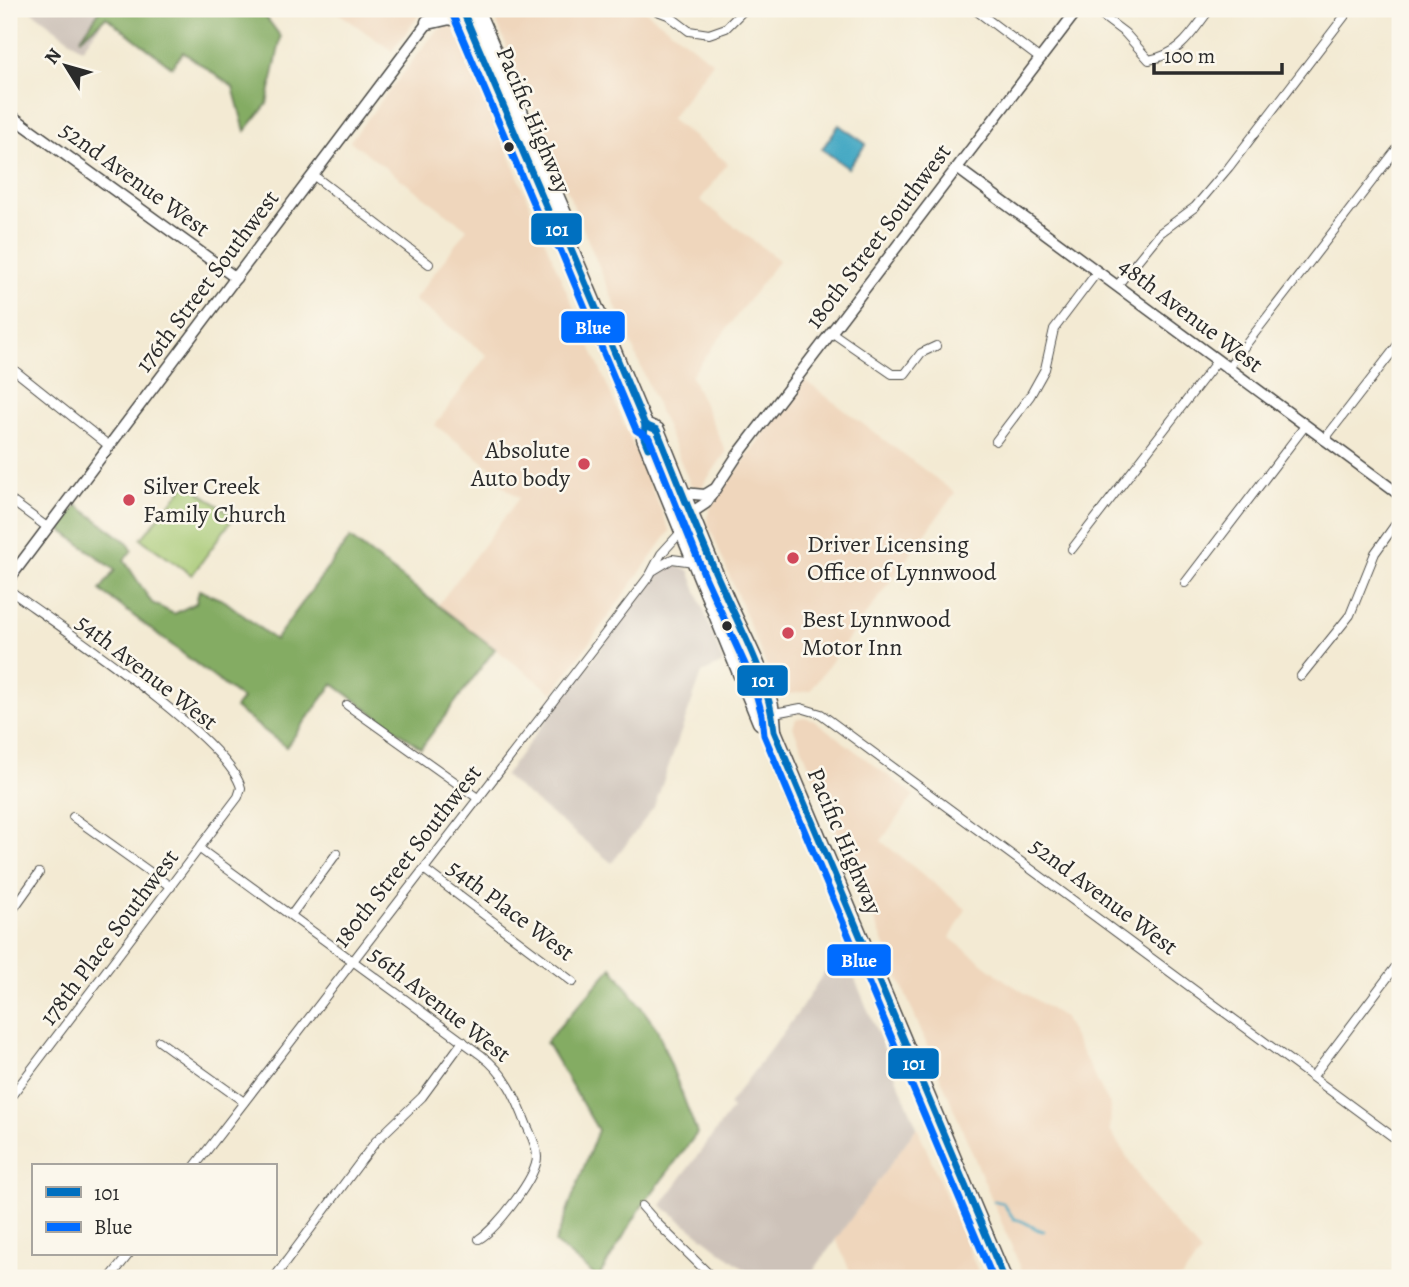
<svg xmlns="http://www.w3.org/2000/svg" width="1409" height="1287" viewBox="0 0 1409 1287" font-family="Alegreya,serif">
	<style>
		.built { fill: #efd6bc }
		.industrial { fill: #cdc2b9 }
		.green { fill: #a5c872; stroke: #687a4e; stroke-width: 2 }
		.forest { fill: #84ac64; stroke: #586c48; stroke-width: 2 }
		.water { fill: #43a7c3; stroke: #376977; stroke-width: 2 }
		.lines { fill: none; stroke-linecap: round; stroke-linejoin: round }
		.stream { stroke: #43a7c3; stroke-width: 2.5 }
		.street-casing { stroke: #494844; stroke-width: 10 }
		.secondary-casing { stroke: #494844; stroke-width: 13 }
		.highway-casing { stroke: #494844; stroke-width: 17 }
		.street { stroke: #fff; stroke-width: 8 }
		.secondary { stroke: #fff; stroke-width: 10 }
		.highway { stroke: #fff; stroke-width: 14 }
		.bus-1-casing { stroke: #fbf7ec; stroke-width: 12 }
		.bus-2-casing { stroke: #fbf7ec; stroke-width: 12 }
		.bus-1 { stroke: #0070c0; stroke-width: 7 }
		.bus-2 { stroke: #006cff; stroke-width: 7 }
		.bus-dot { fill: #2b2b2b; stroke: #fbf7ec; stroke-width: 2.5 }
		.poi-dot { fill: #d1495b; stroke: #fbf7ec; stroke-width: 2.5 }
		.labels { text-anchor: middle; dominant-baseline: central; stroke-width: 5; stroke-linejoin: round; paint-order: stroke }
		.street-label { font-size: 24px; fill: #2b2b2b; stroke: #fbf7ec }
		.poi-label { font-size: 24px; fill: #2b2b2b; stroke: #fbf7ec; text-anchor: start }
		.line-badge { stroke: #fbf7ec; stroke-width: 2.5 }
		.badge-label { font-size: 19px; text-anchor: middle; font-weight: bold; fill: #fff }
	</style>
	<rect width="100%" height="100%" fill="#fbf7ec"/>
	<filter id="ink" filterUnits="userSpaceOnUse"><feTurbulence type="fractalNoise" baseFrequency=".0143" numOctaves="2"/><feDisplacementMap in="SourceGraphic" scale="14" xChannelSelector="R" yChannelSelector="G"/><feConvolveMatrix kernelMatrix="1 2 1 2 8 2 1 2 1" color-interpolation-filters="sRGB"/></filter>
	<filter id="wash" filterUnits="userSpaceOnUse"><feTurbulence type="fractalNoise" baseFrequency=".00686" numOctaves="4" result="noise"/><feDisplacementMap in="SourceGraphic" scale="28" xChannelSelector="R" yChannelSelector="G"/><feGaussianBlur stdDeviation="1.57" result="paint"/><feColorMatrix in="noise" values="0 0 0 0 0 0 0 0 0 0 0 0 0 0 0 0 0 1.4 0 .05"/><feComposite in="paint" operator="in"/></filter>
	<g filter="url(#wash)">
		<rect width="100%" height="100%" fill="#f3ead3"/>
		<g class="built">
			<polygon points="333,9 424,9 392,51"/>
			<polygon points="491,9 643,9 713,62 670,119 728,163 700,200 779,260 691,376 726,452 702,487 697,488 690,484"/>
			<polygon points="449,24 459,28 532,211 670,531 553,693 438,605 519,498 490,476 494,470 435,425 487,355 414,300 467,229 350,141 436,31"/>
			<polygon points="803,379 955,493 810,691 782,695 777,692 709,526 707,517 711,507"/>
			<polygon points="804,717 814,720 914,795 881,841 966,909 950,938 1006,981 1063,1017 1111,1107 1110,1130 1152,1197 1201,1253 1181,1278 1025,1278 793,727 796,719"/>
			<polygon points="917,1127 981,1278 853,1278 836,1239"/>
		</g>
		<g class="industrial">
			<polygon points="29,9 112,9 82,49"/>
			<polygon points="674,565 689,570 723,663 702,673 654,807 612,863 504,776 654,578 664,568"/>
			<polygon points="841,946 917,1127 808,1278 756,1278 661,1205 732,1109 728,1105 798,1013"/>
		</g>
		<polygon class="green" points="187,483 234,517 192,575 141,539"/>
		<g class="forest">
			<polygon points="101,9 260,9 281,37 267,104 245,131 233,87 183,52 172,67 106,17 80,39"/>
			<polygon points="77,505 128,543 132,550 124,560 152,603 174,614 196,603 199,590 225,601 275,640 350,538 495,649 421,748 333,684 286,747 235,708 242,699 100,590 115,570 60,529"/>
			<polygon points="612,967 657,1029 697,1133 642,1206 598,1278 555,1243 598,1130 546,1042"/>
		</g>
		<polygon class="water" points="839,125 866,144 848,168 822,149"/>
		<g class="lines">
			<path class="stream" d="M994 1201 1003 1203 1014 1219C1027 1220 1034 1231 1044 1231"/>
		</g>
	</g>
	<g filter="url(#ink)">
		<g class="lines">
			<g class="street-casing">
				<g id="street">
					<polyline points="652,9 668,15 689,31 709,34 726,28 745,9"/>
					<polyline points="974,9 1039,58"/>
					<path d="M1093 9 1125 33 1149 60C1182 53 1190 35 1210 9"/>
					<polyline points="313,175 429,264"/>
					<polyline points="1117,286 1160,233 1195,207 1229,167 1350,9"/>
					<polyline points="831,332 892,374 905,374 921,353 936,346"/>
					<polyline points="9,366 108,445"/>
					<polyline points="1227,369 1400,145"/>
					<polyline points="1324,440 1400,342"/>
					<polyline points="996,441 1030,396 1045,369 1054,329 1098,271"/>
					<polyline points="9,499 47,527"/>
					<polyline points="1072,549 1217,361"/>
					<polyline points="654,570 672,559 694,562"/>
					<polyline points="1185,583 1305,426"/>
					<path d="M9 590C56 624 229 739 241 788L238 797 9 1099"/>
					<polyline points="1301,676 1350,615 1375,553 1400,518"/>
					<polyline points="347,705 479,799"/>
					<polyline points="774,713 801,708 821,714 1400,1142"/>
					<polyline points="73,817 171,887"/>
					<path d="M200 849 481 1055C506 1074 516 1097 527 1126 531 1135 537 1146 537 1157 537 1177 496 1229 479 1239"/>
					<polyline points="425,870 573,982"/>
					<polyline points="292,914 337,853"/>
					<polyline points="9,915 39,873"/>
					<polyline points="159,1041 244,1102"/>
					<polyline points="1313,1076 1400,961"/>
					<polyline points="195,1166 611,626 650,575 661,554 682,531"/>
					<polyline points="642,1206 657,1223 713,1278"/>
					<polyline points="110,1278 129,1254"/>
					<polyline points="274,1278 376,1141 422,1097 463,1041"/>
				</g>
			</g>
			<g class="secondary-casing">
				<g id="secondary">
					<polyline points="9,114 236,278"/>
					<polyline points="957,168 1400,495"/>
					<polyline points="683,493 705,495 713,490"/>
					<polyline points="691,513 706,503 737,456 1078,9"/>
					<polyline points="9,579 438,9"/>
				</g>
			</g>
			<g class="highway-casing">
				<g id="highway">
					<polyline points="462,9 555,227 569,244"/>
					<polyline points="476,9 568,223 569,244 645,425 644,438 760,722 774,731"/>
					<polyline points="428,22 450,17 469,25"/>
					<path d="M645 425 657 430C680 485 701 541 725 595 743 638 773 683 774 731L1004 1278"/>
				</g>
			</g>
			<use href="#street" class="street"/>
			<use href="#secondary" class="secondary"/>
			<use href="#highway" class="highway"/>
			<g class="bus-1-casing">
				<g id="bus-1">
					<polyline points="462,9 555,227 569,244 645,425 644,438 648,448"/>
					<path d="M645 425 657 430C678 482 698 534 721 585 742 633 769 678 774 731L1004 1278"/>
				</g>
			</g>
			<g class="bus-2-casing">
				<polyline id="bus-2" points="452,13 545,231 560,249 636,430 649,438 706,579 753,682 762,715 764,735 993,1278"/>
			</g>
			<use href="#bus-1" class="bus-1"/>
			<use href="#bus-2" class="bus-2"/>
		</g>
	</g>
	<g class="bus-dot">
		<circle cx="509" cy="147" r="6"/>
		<circle cx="727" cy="626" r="6"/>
	</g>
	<g class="poi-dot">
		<circle cx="584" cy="464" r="7"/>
		<circle cx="129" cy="500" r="7"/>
		<circle cx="793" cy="558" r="7"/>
		<circle cx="788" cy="633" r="7"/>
	</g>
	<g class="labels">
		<g class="street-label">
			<text transform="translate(534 120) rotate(67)">Pacific Highway</text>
			<text transform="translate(135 179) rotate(36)">52nd Avenue West</text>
			<text transform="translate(878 236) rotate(-53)">180th Street Southwest</text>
			<text transform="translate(207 281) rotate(-53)">176th Street Southwest</text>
			<text transform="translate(1191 315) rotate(37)">48th Avenue West</text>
			<text transform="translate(147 672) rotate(38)">54th Avenue West</text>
			<text transform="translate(845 841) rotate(67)">Pacific Highway</text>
			<text transform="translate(407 856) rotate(-52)">180th Street Southwest</text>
			<text transform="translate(1104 896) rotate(37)">52nd Avenue West</text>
			<text transform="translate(511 910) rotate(37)">54th Place West</text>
			<text transform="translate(109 937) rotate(-53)">178th Place Southwest</text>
			<text transform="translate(440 1004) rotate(38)">56th Avenue West</text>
		</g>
		<g class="poi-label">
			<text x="570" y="450" text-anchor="end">Absolute<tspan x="570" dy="28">Auto body</tspan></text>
			<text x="143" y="486">Silver Creek<tspan x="143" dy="28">Family Church</tspan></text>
			<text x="807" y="544">Driver Licensing<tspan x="807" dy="28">Office of Lynnwood</tspan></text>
			<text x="802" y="619">Best Lynnwood<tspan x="802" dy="28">Motor Inn</tspan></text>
		</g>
	</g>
	<g class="line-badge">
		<rect x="530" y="212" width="53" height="34" rx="7" fill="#0070c0"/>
		<rect x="560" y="310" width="66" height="34" rx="7" fill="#006cff"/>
		<rect x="736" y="664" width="53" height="33" rx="7" fill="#0070c0"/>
		<rect x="826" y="943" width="66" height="34" rx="7" fill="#006cff"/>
		<rect x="887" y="1047" width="53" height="33" rx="7" fill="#0070c0"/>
	</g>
	<g class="badge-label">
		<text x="557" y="236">101</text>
		<text x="593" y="334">Blue</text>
		<text x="763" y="687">101</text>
		<text x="859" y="967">Blue</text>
		<text x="914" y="1070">101</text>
	</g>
	<rect width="1409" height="1287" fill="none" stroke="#fbf7ec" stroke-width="35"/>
	<rect x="32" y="1164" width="245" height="91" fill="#fbf7ec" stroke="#a8a59f" stroke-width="2"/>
	<rect x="46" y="1187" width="35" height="10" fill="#0070c0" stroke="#a8a59f" stroke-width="2"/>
	<text x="94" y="1200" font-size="21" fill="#2b2b2b">101</text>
	<rect x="46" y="1222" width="35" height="10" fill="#006cff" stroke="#a8a59f" stroke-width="2"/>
	<text x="94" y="1234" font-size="21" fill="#2b2b2b">Blue</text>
	<g transform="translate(66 66) rotate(307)" stroke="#fbf7ec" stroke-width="5" paint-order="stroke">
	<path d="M0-5L12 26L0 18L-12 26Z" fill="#2b2b2b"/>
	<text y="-10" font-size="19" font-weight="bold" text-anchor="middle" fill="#2b2b2b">N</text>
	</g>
	<path d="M1154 63v10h128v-10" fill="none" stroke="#2b2b2b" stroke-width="3.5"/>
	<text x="1164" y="63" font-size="21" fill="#2b2b2b" stroke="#fbf7ec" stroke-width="5" paint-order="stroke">100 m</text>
</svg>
